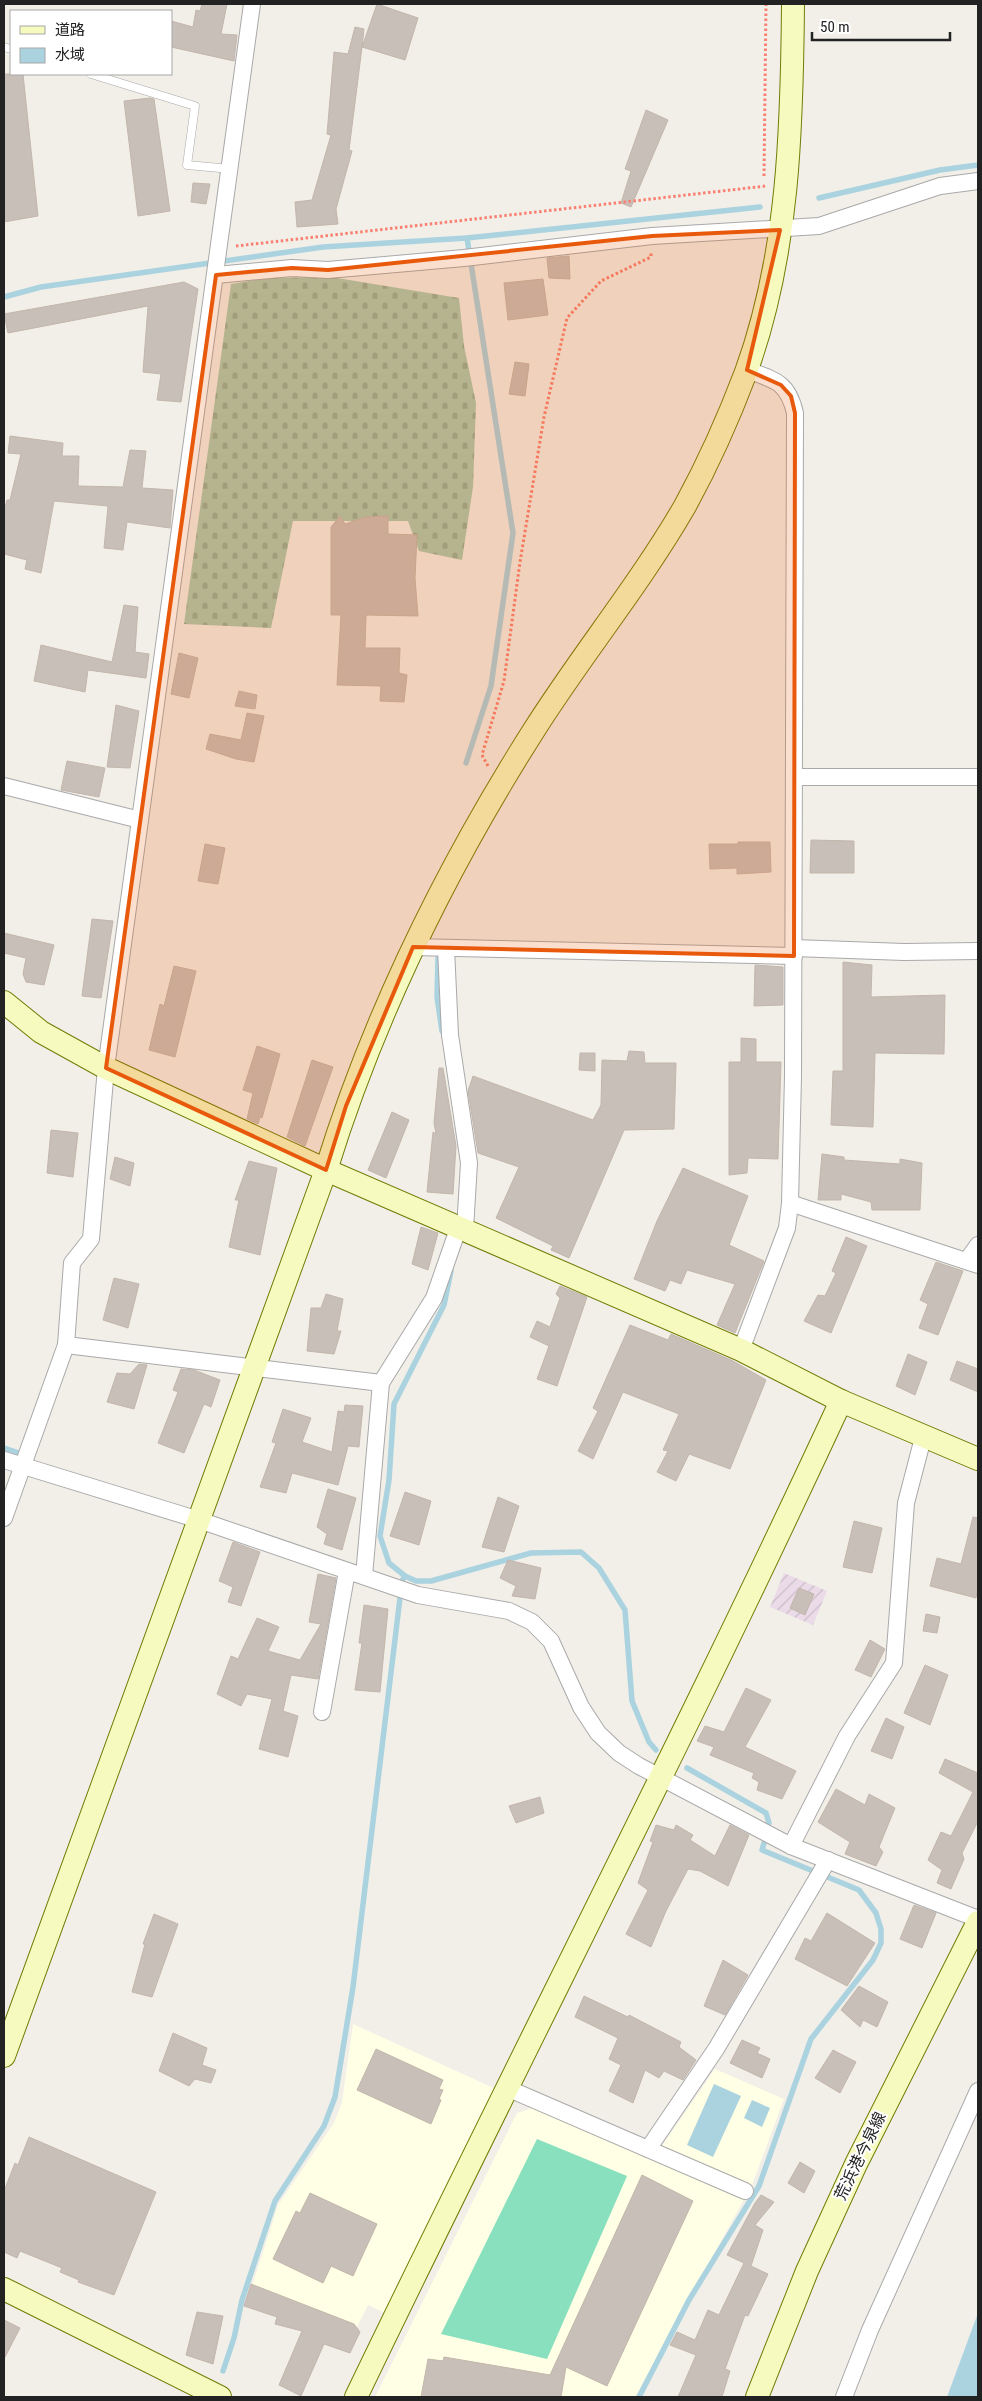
<svg xmlns="http://www.w3.org/2000/svg" width="982" height="2401" viewBox="0 0 982 2401" font-family="'Roboto Condensed','Noto Sans JP',sans-serif">
	<style>
		.industrial { fill: url(#industrial-furrows) }
		.education { fill: #ffffe5 }
		.cemetery { fill: url(#cemetery-stones) }
		.pitch { fill: #88e0be }
		.water { fill: #aad3df }
		.lines { fill: none; stroke-linecap: round; stroke-linejoin: round }
		.stream { stroke: #aad3df; stroke-width: 5.5 }
		.building { fill: #c7bfb8; stroke: #c4b6ab }
		.lane-casing { stroke: #a9a9a9; stroke-width: 9 }
		.street-casing { stroke: #a9a9a9; stroke-width: 18 }
		.secondary-casing { stroke: #707d05; stroke-width: 24 }
		.path { stroke: #fa8072; stroke-width: 3; stroke-dasharray: 2.5 2.5; stroke-linecap: butt }
		.lane { stroke: #fff; stroke-width: 8 }
		.street { stroke: #fff; stroke-width: 16 }
		.secondary { stroke: #f7fabf; stroke-width: 22 }
		.marked { fill: #e8590c; fill-opacity: 0.2; stroke: #e8590c; stroke-width: 4; stroke-linejoin: round }
		.labels { text-anchor: middle; dominant-baseline: central; stroke-width: 4; stroke-linejoin: round; paint-order: stroke }
		.street-label { font-size: 16px; fill: #222; stroke: #fff }
	</style>
	<defs>
		<pattern id="industrial-furrows" width="10" height="10" patternUnits="userSpaceOnUse" patternTransform="scale(1.25)"><rect width="10" height="10" fill="#ebdbe8"/><path d="M-1 1l2-2M0 10L10 0M9 11l2-2" fill="none" stroke="#c9bcc7"/></pattern>
		<pattern id="cemetery-stones" width="16" height="16" patternUnits="userSpaceOnUse" patternTransform="scale(1.25)"><rect width="16" height="16" fill="#aacbaf"/><path d="M2 7V4a2 2 0 0 1 4 0v3zM10 15v-3a2 2 0 0 1 4 0v3z" fill="#92ae96"/></pattern>
	</defs>
	<rect width="100%" height="100%" fill="#f2efe9"/>
	<polygon class="industrial" points="784,1573 827,1591 813,1625 770,1607"/>
	<g class="education">
		<polygon points="353,2024 498,2090 387,2314 368,2305 355,2331 251,2289 278,2205 334,2123 342,2102"/>
		<polygon points="715,2069 784,2099 752,2185 635,2397 375,2397 517,2113 536,2107 662,2146"/>
	</g>
	<polygon class="cemetery" points="331,277 459,298 464,346 476,403 473,487 462,560 419,551 408,521 293,521 271,628 184,624 231,284 266,278"/>
	<polygon class="pitch" points="537,2139 627,2176 547,2359 441,2334"/>
	<g class="water">
		<polygon points="714,2084 741,2096 713,2157 687,2145"/>
		<polygon points="752,2100 770,2108 762,2127 744,2118"/>
		<polygon points="978,2313 978,2397 947,2397"/>
	</g>
	<g class="lines">
		<g class="stream">
			<polyline points="819,198 940,170 978,165"/>
			<polyline points="4,297 41,287 323,247 467,238 760,207"/>
			<polyline points="466,763 491,686 513,533 467,238"/>
			<polyline points="438,958 437,997 442,1031"/>
			<polyline points="4,1448 19,1453"/>
			<polyline points="405,1576 416,1581 431,1581 531,1553 581,1552 599,1568 625,1610 632,1701 649,1742 656,1750"/>
			<polyline points="403,1579 405,1576 389,1563 380,1536 389,1480 394,1404 444,1305 451,1271"/>
			<polyline points="687,1768 766,1813 769,1823"/>
			<polyline points="223,2371 234,2338 242,2300 275,2201 324,2126 335,2097 353,1987 400,1598"/>
			<polyline points="639,2397 689,2300 759,2186 811,2039 873,1960 881,1943 881,1929 876,1913 859,1890 762,1850 764,1843"/>
		</g>
	</g>
	<g class="building">
		<polygon points="202,4 227,4 221,34 237,35 234,61 171,47 171,21 193,27 196,10 200,11"/>
		<polygon points="377,4 418,18 405,60 362,47 349,150 352,151 336,209 338,224 297,227 295,202 312,200 331,135 327,134 334,52 348,54 355,27 364,29 362,47"/>
		<polygon points="4,74 23,74 38,216 4,222"/>
		<polygon points="150,98 154,99 170,211 138,216 124,101"/>
		<polygon points="646,110 668,120 631,207 621,203 631,171 625,169"/>
		<polygon points="193,183 210,184 206,204 191,202"/>
		<polygon points="569,256 570,279 549,278 547,258"/>
		<polygon points="543,279 548,315 508,320 504,283"/>
		<polygon points="184,282 198,289 181,402 157,400 161,374 143,372 148,306 8,333 4,314"/>
		<polygon points="515,362 529,364 525,396 509,394"/>
		<polygon points="10,436 63,443 62,456 79,456 78,486 123,487 130,450 146,451 142,488 173,490 170,528 127,522 123,550 104,548 108,506 54,501 41,573 25,569 27,560 4,554 4,512 7,500 10,500 21,454 8,453"/>
		<polygon points="340,516 345,524 366,517 388,516 388,534 417,535 415,578 418,616 366,615 365,648 400,648 399,673 407,675 404,702 380,701 381,686 337,685 341,615 331,615 331,527"/>
		<polygon points="124,605 138,607 135,652 149,654 146,678 88,670 85,692 34,681 41,645 112,662"/>
		<polygon points="179,653 198,658 189,698 171,694"/>
		<polygon points="239,691 257,695 255,709 235,706"/>
		<polygon points="116,705 139,711 130,768 107,767"/>
		<polygon points="247,713 264,716 254,762 236,759 206,749 210,734 241,740"/>
		<polygon points="67,761 105,768 99,797 61,790"/>
		<polygon points="811,840 854,841 854,873 810,873"/>
		<polygon points="738,842 770,842 771,872 737,874 737,868 710,869 709,844 738,844"/>
		<polygon points="205,844 225,848 218,884 198,881"/>
		<polygon points="92,919 113,921 101,998 82,996"/>
		<polygon points="4,933 54,945 44,985 26,982 23,974 26,958 4,953"/>
		<polygon points="843,962 872,965 871,997 945,995 944,1054 875,1053 873,1127 831,1125 833,1071 843,1071"/>
		<polygon points="755,965 783,967 783,1005 754,1006"/>
		<polygon points="174,966 196,971 175,1057 149,1050 160,1004 164,1006"/>
		<polygon points="741,1038 756,1039 756,1062 781,1062 778,1159 748,1158 747,1173 729,1175 729,1062 741,1062"/>
		<polygon points="257,1046 280,1054 262,1118 260,1117 258,1124 247,1119 253,1093 243,1090"/>
		<polygon points="629,1051 644,1052 645,1063 676,1063 674,1129 624,1130 569,1258 551,1250 553,1246 496,1218 519,1167 478,1153 468,1091 473,1076 593,1120 601,1105 602,1060 627,1061"/>
		<polygon points="580,1053 595,1053 595,1071 579,1070"/>
		<polygon points="312,1060 333,1067 305,1146 287,1137"/>
		<polygon points="439,1068 443,1068 456,1146 453,1194 427,1192 433,1132 436,1134 434,1123"/>
		<polygon points="392,1112 409,1120 386,1178 368,1170"/>
		<polygon points="51,1130 78,1133 73,1177 47,1173"/>
		<polygon points="822,1154 844,1157 844,1160 900,1164 900,1159 922,1163 920,1210 872,1210 871,1202 841,1194 841,1200 818,1200"/>
		<polygon points="115,1157 134,1163 130,1186 110,1179"/>
		<polygon points="249,1161 277,1168 260,1255 229,1247 239,1200 235,1200"/>
		<polygon points="683,1168 748,1196 729,1245 764,1261 735,1333 717,1325 735,1284 687,1270 681,1284 670,1280 665,1291 634,1279 657,1221"/>
		<polygon points="421,1227 438,1233 428,1270 412,1264"/>
		<polygon points="846,1237 867,1246 831,1333 804,1321 818,1295 825,1296 836,1273 832,1271"/>
		<polygon points="936,1262 963,1271 938,1335 919,1328 928,1304 920,1300"/>
		<polygon points="114,1278 139,1284 128,1328 103,1320"/>
		<polygon points="560,1286 587,1297 557,1386 537,1379 549,1346 530,1337 537,1321 550,1327 560,1298 556,1294"/>
		<polygon points="326,1294 343,1299 337,1331 341,1331 334,1354 307,1351 311,1308 321,1308"/>
		<polygon points="630,1325 668,1340 671,1334 733,1361 766,1380 730,1469 689,1454 676,1481 657,1472 668,1451 663,1450 679,1414 623,1392 593,1459 578,1451 598,1411 593,1408"/>
		<polygon points="908,1354 927,1362 915,1395 896,1386"/>
		<polygon points="957,1361 978,1369 978,1392 950,1380"/>
		<polygon points="139,1364 147,1365 134,1409 107,1402 117,1373 130,1374"/>
		<polygon points="181,1369 194,1370 220,1380 211,1407 204,1404 184,1453 158,1443 178,1392 173,1390"/>
		<polygon points="345,1405 363,1406 359,1447 348,1446 338,1485 292,1473 286,1493 260,1487 276,1443 272,1442 283,1409 311,1418 302,1442 332,1452 338,1411 344,1412"/>
		<polygon points="328,1489 356,1498 342,1550 324,1544 327,1534 317,1527"/>
		<polygon points="405,1492 431,1501 419,1545 390,1536"/>
		<polygon points="498,1497 519,1506 504,1552 482,1547"/>
		<polygon points="973,1517 978,1518 978,1587 976,1598 930,1586 937,1558 961,1564"/>
		<polygon points="854,1521 882,1528 872,1573 843,1567"/>
		<polygon points="233,1542 260,1552 241,1606 228,1602 233,1587 219,1581"/>
		<polygon points="508,1560 541,1568 535,1599 512,1596 516,1586 500,1578"/>
		<polygon points="318,1574 336,1578 318,1679 291,1675 283,1711 298,1716 288,1757 259,1749 272,1699 247,1694 241,1706 217,1694 231,1656 238,1659 257,1618 279,1627 268,1651 300,1660 321,1624 309,1622"/>
		<polygon points="799,1588 814,1594 805,1615 790,1608"/>
		<polygon points="364,1605 388,1609 380,1692 355,1690 362,1643 359,1643"/>
		<polygon points="926,1614 940,1617 937,1633 923,1631"/>
		<polygon points="870,1640 885,1649 871,1677 855,1670"/>
		<polygon points="925,1665 948,1675 930,1725 904,1713"/>
		<polygon points="746,1688 771,1700 745,1747 796,1771 782,1799 757,1790 759,1782 752,1778 754,1773 710,1755 714,1747 697,1741 705,1726 724,1732"/>
		<polygon points="886,1718 904,1727 892,1759 871,1751"/>
		<polygon points="945,1759 978,1773 978,1821 962,1853 964,1859 951,1889 937,1883 942,1870 928,1860 941,1832 951,1836 973,1792 939,1773"/>
		<polygon points="836,1789 865,1805 869,1794 895,1808 879,1847 883,1852 876,1866 845,1854 850,1842 818,1822"/>
		<polygon points="540,1797 544,1813 516,1823 509,1806"/>
		<polygon points="656,1825 674,1830 676,1825 693,1835 690,1840 715,1856 730,1825 749,1835 728,1886 700,1871 688,1869 666,1911 651,1947 626,1934 648,1890 638,1883 653,1842 650,1841"/>
		<polygon points="914,1905 936,1913 922,1948 900,1939"/>
		<polygon points="827,1913 875,1943 847,1986 795,1959 805,1938 811,1941"/>
		<polygon points="154,1914 178,1924 152,1997 132,1992 145,1944 143,1944"/>
		<polygon points="723,1960 748,1975 725,2015 704,2006"/>
		<polygon points="859,1986 888,2002 877,2027 863,2020 860,2027 841,2010"/>
		<polygon points="584,1996 628,2017 629,2015 681,2042 679,2047 696,2060 683,2080 664,2071 659,2078 645,2070 633,2103 609,2091 621,2065 609,2059 618,2038 575,2017"/>
		<polygon points="173,2033 207,2048 202,2065 216,2070 211,2083 195,2079 189,2086 159,2071"/>
		<polygon points="742,2040 760,2048 757,2053 770,2059 762,2078 730,2063"/>
		<polygon points="376,2049 443,2080 439,2089 443,2090 439,2099 441,2100 431,2124 357,2090"/>
		<polygon points="833,2050 856,2062 840,2093 815,2078"/>
		<polygon points="29,2137 156,2192 114,2295 78,2282 79,2280 60,2272 62,2268 20,2251 17,2258 4,2252 4,2191 15,2163 18,2165"/>
		<polygon points="800,2162 815,2171 804,2193 788,2183"/>
		<polygon points="642,2175 693,2201 607,2386 566,2367 561,2397 421,2397 428,2359 443,2361 444,2357 550,2375"/>
		<polygon points="310,2193 377,2224 353,2276 331,2266 323,2283 273,2259 296,2211 300,2213"/>
		<polygon points="761,2195 774,2202 755,2225 763,2230 751,2266 768,2274 748,2316 745,2315 725,2369 730,2371 722,2397 678,2397 696,2355 670,2345 677,2332 695,2340 708,2310 719,2315 744,2263 727,2255 755,2203"/>
		<polygon points="251,2284 354,2324 360,2332 350,2353 324,2344 301,2396 279,2385 302,2331 275,2324 277,2317 244,2306"/>
		<polygon points="197,2312 223,2316 213,2364 186,2355"/>
		<polygon points="4,2320 20,2328 4,2359"/>
	</g>
	<g class="lines">
		<g class="lane-casing">
			<g id="lane">
				<polyline points="4,47 11,49"/>
				<polyline points="91,74 195,106 187,165 231,169"/>
			</g>
		</g>
		<g class="street-casing">
			<g id="street">
				<polyline points="216,275 292,268 328,270 464,258 652,236 819,226 940,186 978,181"/>
				<polyline points="794,777 978,777"/>
				<polyline points="4,786 140,820"/>
				<polyline points="413,947 794,956"/>
				<polyline points="446,948 450,1035 469,1163 465,1229"/>
				<polyline points="794,948 904,952 978,951"/>
				<polyline points="790,1203 978,1265"/>
				<polyline points="968,1259 978,1245"/>
				<polyline points="66,1345 381,1383"/>
				<path d="M741 1350 787 1228 790 1203 793 1076 795 413C788 382 775 380 747 370"/>
				<polyline points="4,1460 199,1520 418,1595 509,1611 532,1622 551,1641 581,1707 598,1733 619,1753 639,1766 791,1846 978,1919"/>
				<polyline points="4,1518 66,1345 72,1263 91,1239 106,1068 252,4"/>
				<polyline points="364,1576 381,1383 434,1298 459,1226"/>
				<polyline points="322,1712 347,1571"/>
				<polyline points="791,1846 847,1736 894,1663 906,1503 924,1434"/>
				<polyline points="507,2088 745,2191"/>
				<polyline points="648,2149 716,2049 828,1860"/>
				<polyline points="844,2397 870,2330 978,2091"/>
			</g>
		</g>
		<g class="secondary-casing">
			<g id="secondary">
				<polyline points="4,1002 41,1032 106,1068 326,1170 741,1350 841,1401 978,1459"/>
				<path d="M4 2056 326 1170C374 1015 447 867 534 730 582 654 640 584 685 506 708 464 729 417 746 372 789 254 792 127 793 4"/>
				<polyline points="4,2289 220,2397"/>
				<path d="M356 2397C516 2064 686 1736 841 1401"/>
				<polyline points="757,2397 807,2271 856,2164 978,1922"/>
			</g>
		</g>
		<g class="path">
			<polyline points="764,176 766,4"/>
			<polyline points="236,246 766,186"/>
			<polyline points="488,766 482,755 504,681 520,562 544,417 567,318 601,281 651,257 651,252"/>
		</g>
		<use href="#lane" class="lane"/>
		<use href="#street" class="street"/>
		<use href="#secondary" class="secondary"/>
	</g>
	<path class="marked" d="M780 230 747 370 781 385 791 396 795 413 794 956 413 947 346 1106 326 1170 106 1068 216 275 292 268 328 270 652 236Z"/>
	<g class="labels">
		<g class="street-label">
			<text transform="translate(860 2156) rotate(-64)">荒浜港今泉線</text>
		</g>
	</g>
	<rect width="982" height="2401" fill="none" stroke="#222222" stroke-width="10"/>
	<rect x="10" y="10" width="162" height="65" fill="#ffffff" stroke="#a7a7a7"/>
	<rect x="20" y="26" width="25" height="8" fill="#f7fabf" stroke="#a7a7a7"/>
	<text x="55" y="35" font-size="15" fill="#222222">道路</text>
	<rect x="20" y="48" width="25" height="15" fill="#aad3df" stroke="#a7a7a7"/>
	<text x="55" y="60" font-size="15" fill="#222222">水域</text>
	<path d="M812 32v8h138v-8" fill="none" stroke="#222222" stroke-width="2.5"/>
	<text x="820" y="32" font-size="15" fill="#222222" stroke="#ffffff" stroke-width="4" paint-order="stroke">50 m</text>
</svg>
